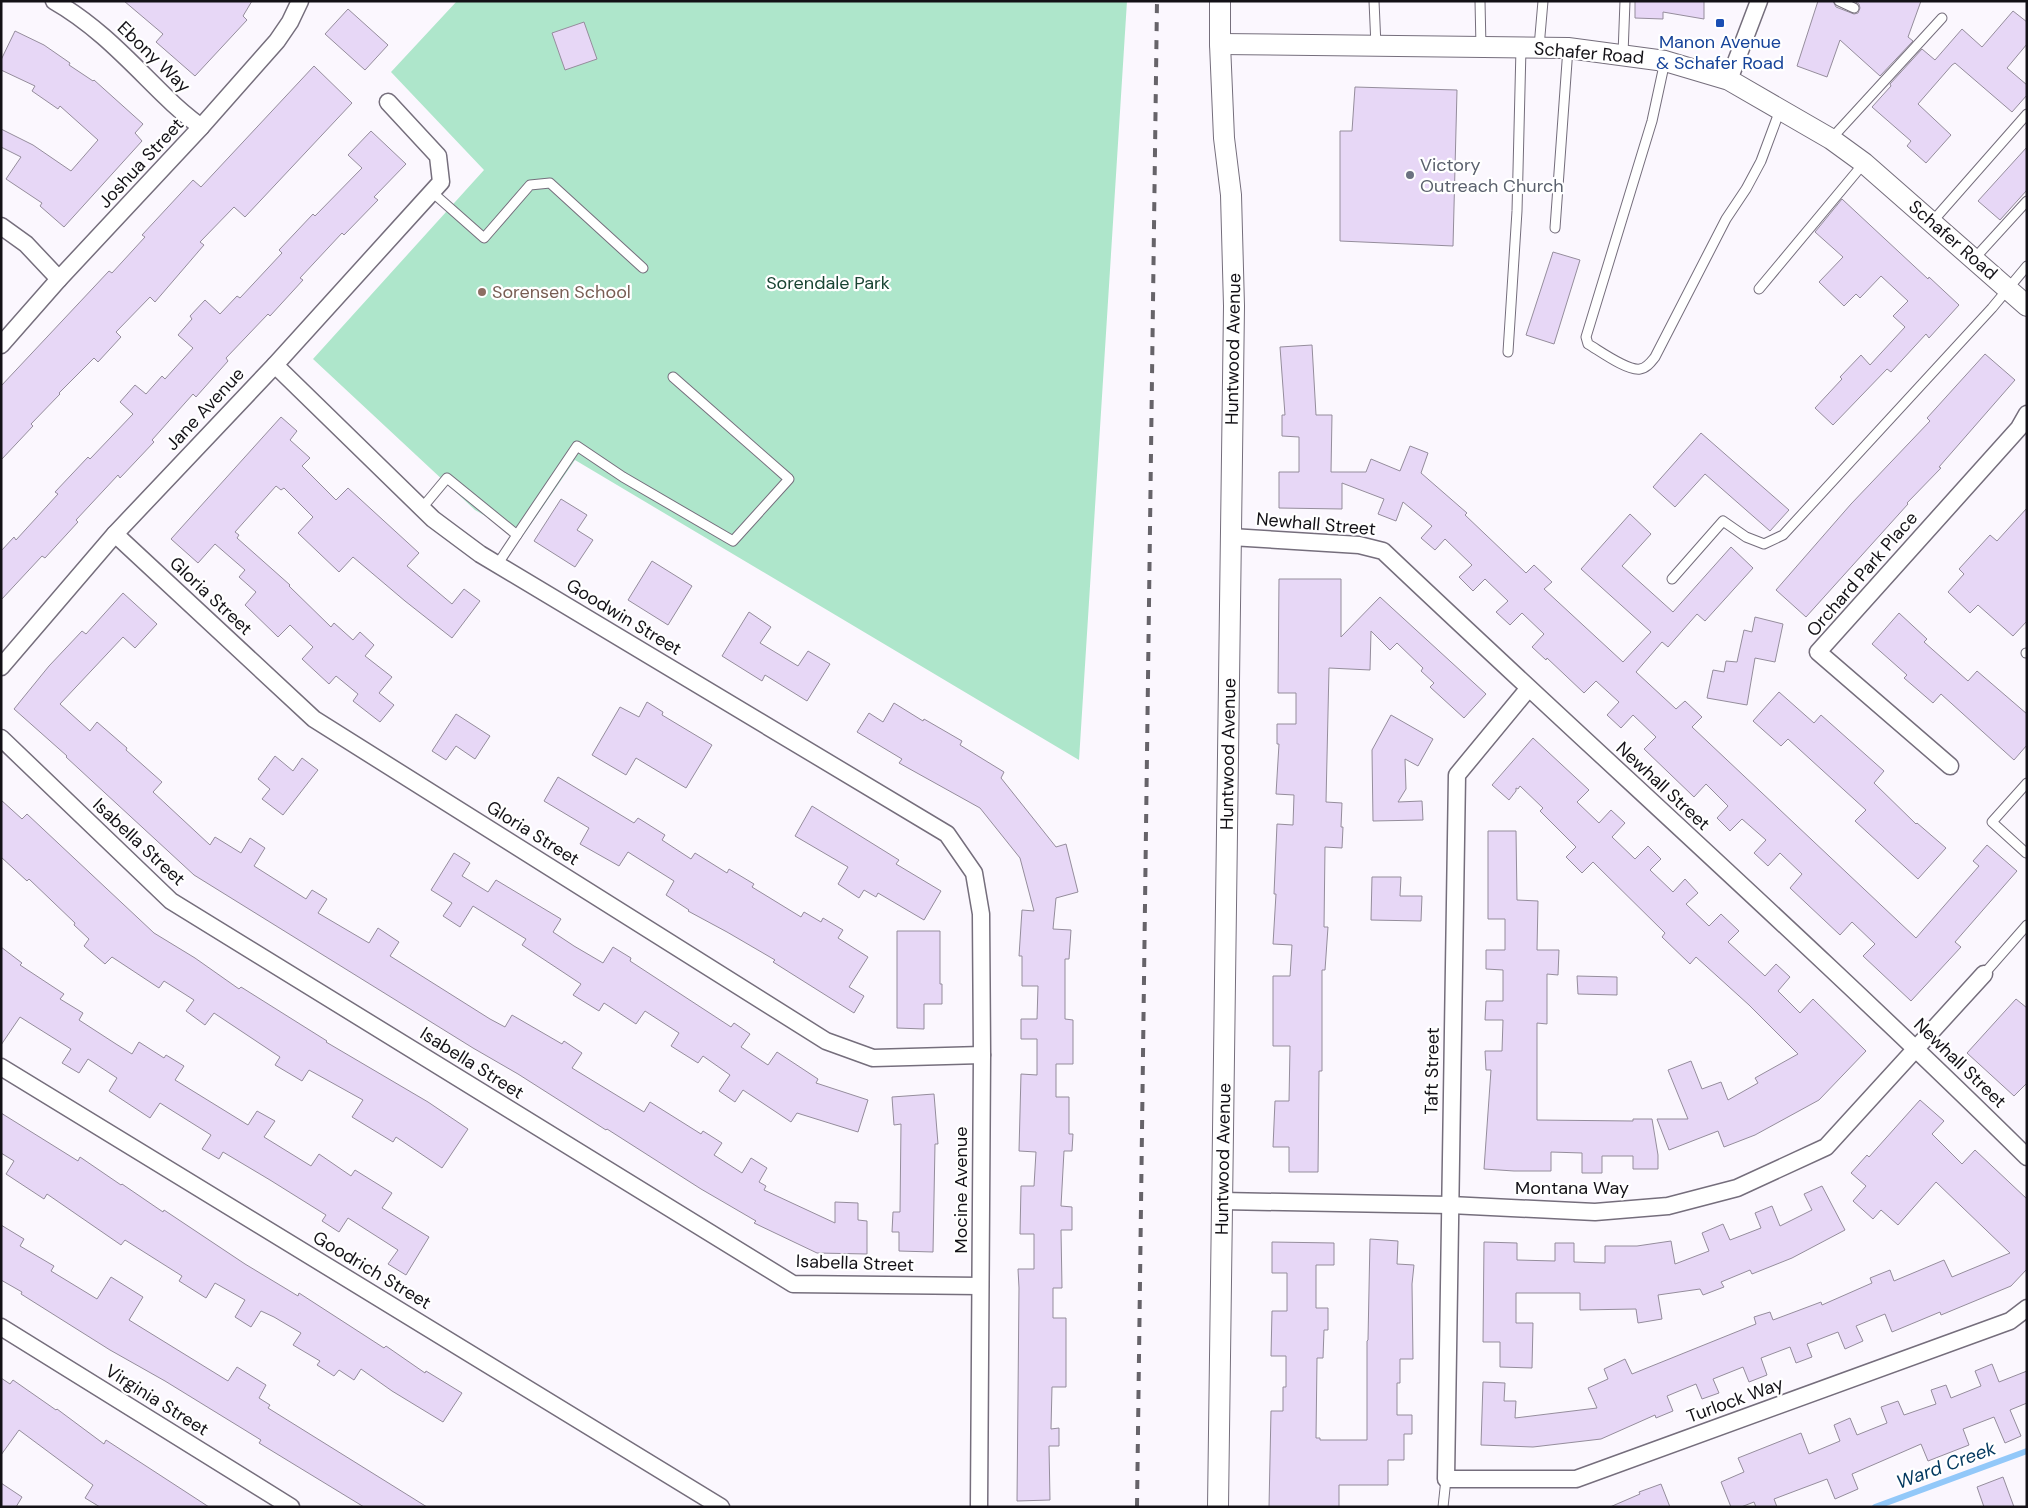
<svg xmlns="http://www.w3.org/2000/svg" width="2028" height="1508" viewBox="0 0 2028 1508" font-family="'DM Sans',sans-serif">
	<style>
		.green { fill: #aee6cb }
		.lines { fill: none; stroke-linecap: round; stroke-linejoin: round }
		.stream { stroke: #92c8f9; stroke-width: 6 }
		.building { fill: #e7d7f6; stroke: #958d9c }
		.service-casing { stroke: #756e7c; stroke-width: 11 }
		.minor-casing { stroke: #756e7c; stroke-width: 19 }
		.tertiary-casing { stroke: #756e7c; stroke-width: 22 }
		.service { stroke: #fff; stroke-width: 9 }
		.minor { stroke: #fff; stroke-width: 16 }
		.tertiary { stroke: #fff; stroke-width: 20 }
		.rail { stroke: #666369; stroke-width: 4; stroke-dasharray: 9 9; stroke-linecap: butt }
		.transit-dot { fill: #1a4fb4; stroke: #fff; stroke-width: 2 }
		.worship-dot { fill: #6b7280; stroke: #fff; stroke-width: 2 }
		.education-dot { fill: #8d6e63; stroke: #fff; stroke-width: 2 }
		.labels { text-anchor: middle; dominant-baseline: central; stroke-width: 4.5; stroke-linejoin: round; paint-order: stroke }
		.transit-label { font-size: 18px; fill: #164399; stroke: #fff }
		.street-label { font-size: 18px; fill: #131116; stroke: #fff }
		.worship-label { font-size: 18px; fill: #5b616d; stroke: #fff; text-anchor: start }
		.park-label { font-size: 18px; fill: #184332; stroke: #fff }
		.education-label { font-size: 18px; fill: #785e54; stroke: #fff; text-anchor: start }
		.water-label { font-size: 19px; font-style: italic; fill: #02385f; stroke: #fff }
	</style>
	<rect width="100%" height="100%" fill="#fbf7fe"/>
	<polygon class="green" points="457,1 1127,1 1079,760 575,460 522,537 475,510 313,359 484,170 391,72"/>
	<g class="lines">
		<polyline class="stream" points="1875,1507 2027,1451"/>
	</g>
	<g class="building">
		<polygon points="124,1 252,1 243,16 247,20 195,76 156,42 163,34"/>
		<polygon points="1635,1 1704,1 1704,19 1663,12 1663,19 1635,18"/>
		<polygon points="1818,1 1833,1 1836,7 1854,14 1858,13 1860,8 1859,4 1854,1 1921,1 1908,37 1913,41 1880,76 1840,40 1827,77 1797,66"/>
		<polygon points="348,9 388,45 365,70 325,34"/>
		<polygon points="2013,11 2027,22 2027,44 2007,68 2027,85 2027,95 2012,112 1955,63 1952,65 1918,104 1951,135 1926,163 1907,146 1911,141 1872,107 1891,86 1890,84 1922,49 1935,60 1962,29 1982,47"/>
		<polygon points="584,22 597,59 565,70 552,33"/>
		<polygon points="15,31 44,45 70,63 69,65 93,81 94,80 143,124 135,133 142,141 64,227 40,206 42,203 6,179 21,157 1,147 1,129 33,145 71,171 98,140 60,106 58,109 32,91 35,86 1,70 1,60"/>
		<polygon points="314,66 352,103 245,217 234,207 200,242 204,245 155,302 150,297 116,332 121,337 98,362 94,358 59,393 60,394 31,424 33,426 1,460 1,386 109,271 112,273 145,237 142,235 193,180 201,187"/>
		<polygon points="1355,87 1457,90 1453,246 1340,241 1340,131 1352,131"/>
		<polygon points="371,131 406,164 374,197 378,200 344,235 342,233 300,278 303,280 270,316 268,314 226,358 228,361 196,397 193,394 152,440 154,442 120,478 118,475 76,520 78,522 45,558 42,556 1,600 1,551 14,537 16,540 58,494 55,492 88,457 90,459 133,414 120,402 135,385 146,394 162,376 165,379 193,348 178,335 192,319 190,316 205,300 220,314 237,296 240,298 282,253 279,250 313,214 315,216 362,168 348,155"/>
		<polygon points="2027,147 2027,190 2000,220 1978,201"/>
		<polygon points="1842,199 1928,279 1929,277 1959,305 1929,338 1926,334 1891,372 1887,369 1833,425 1815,408 1842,379 1840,377 1861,355 1870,365 1905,327 1893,316 1908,301 1881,276 1860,298 1856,294 1844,306 1819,282 1843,257 1815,232"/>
		<polygon points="1553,252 1580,260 1554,344 1526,335"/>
		<polygon points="1312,345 1316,415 1332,415 1331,472 1366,472 1371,459 1400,471 1410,446 1428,453 1421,473 1467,513 1465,515 1526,573 1534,565 1552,582 1544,589 1623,662 1651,632 1581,569 1630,514 1651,534 1622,566 1673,612 1731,547 1753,568 1705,621 1697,614 1668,647 1662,642 1636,672 1676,709 1685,701 1702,717 1692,727 1916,938 1979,866 1973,861 1987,845 2017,871 1955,942 1961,947 1911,1001 1863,956 1875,944 1852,922 1840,935 1790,888 1802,874 1780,853 1768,866 1754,853 1766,840 1742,819 1730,831 1717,818 1728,806 1706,784 1694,797 1644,749 1656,737 1633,715 1621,728 1607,715 1619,702 1596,681 1584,693 1547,658 1546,660 1532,647 1544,634 1522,613 1510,625 1496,612 1508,601 1485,579 1473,591 1459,577 1472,565 1445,539 1435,550 1421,538 1432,526 1403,502 1396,521 1378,514 1384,499 1342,483 1342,509 1279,508 1279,472 1299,472 1299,437 1282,436 1282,415 1285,415 1280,347"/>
		<polygon points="1985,354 2015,380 1939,467 1941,468 1907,503 1908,504 1806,617 1776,590 1851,504 1930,421 1927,418"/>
		<polygon points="281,417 297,431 290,440 310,458 302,466 336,500 348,488 419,553 407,566 452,604 464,589 480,601 452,638 405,601 353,557 339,572 298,533 313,517 284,488 281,490 276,486 235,532 239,535 237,538 290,585 289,586 331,627 334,623 353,640 360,632 374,645 365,656 392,677 379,693 394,705 380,722 353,701 358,694 336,676 329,684 302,659 313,647 290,625 278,637 245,605 256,592 239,577 245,570 215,544 198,563 171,539"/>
		<polygon points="1701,433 1789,510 1770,531 1705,474 1675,507 1653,487"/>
		<polygon points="561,499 587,515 577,530 593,540 575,567 534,541"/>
		<polygon points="2027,508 2027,621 2013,636 1978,605 1970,613 1948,592 1964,574 1959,569 1990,535 1997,541"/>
		<polygon points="652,561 692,586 668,625 628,600"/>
		<polygon points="1279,579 1341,579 1341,637 1380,597 1486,694 1464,718 1430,687 1434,683 1421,671 1423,668 1397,643 1390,650 1371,631 1370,670 1329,668 1326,802 1342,803 1341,827 1343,827 1342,848 1325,847 1324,927 1328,927 1325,970 1322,970 1322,1071 1319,1071 1318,1172 1289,1172 1289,1147 1273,1147 1275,1101 1289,1101 1290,1046 1273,1046 1273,976 1290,976 1292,945 1273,944 1276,894 1274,894 1277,824 1293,825 1294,795 1276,794 1279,744 1277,744 1277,724 1296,724 1296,693 1278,693"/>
		<polygon points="123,593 157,624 135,648 123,637 60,704 90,731 97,722 127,748 126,750 162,782 153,792 210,845 215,837 241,853 250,838 265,848 254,866 306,899 312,890 327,899 318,913 369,943 378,928 399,942 390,956 490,1019 505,1027 512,1015 562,1044 564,1041 582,1053 572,1068 644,1112 650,1102 701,1134 703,1131 722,1143 714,1155 742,1173 751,1158 767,1168 759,1182 766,1186 764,1190 835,1223 835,1202 858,1203 858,1220 867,1221 867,1254 817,1253 754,1223 756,1221 701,1189 607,1129 606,1130 518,1074 473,1048 194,875 66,757 67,756 14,709 49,666 82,631 86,634"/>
		<polygon points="749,612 771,627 760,643 798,666 808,651 830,664 807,701 765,675 762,681 722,656"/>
		<polygon points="1899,613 1927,639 1924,642 1968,681 1977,671 2027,714 2027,745 2014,760 1941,694 1933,703 1904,678 1907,675 1872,644"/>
		<polygon points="1755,617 1783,624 1775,662 1755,658 1747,705 1707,698 1713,670 1724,672 1726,661 1737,662 1744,630 1752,632"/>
		<polygon points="1779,692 1814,723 1821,715 1884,771 1874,783 1916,824 1917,823 1946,848 1918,879 1855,821 1866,810 1788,739 1781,746 1753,721"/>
		<polygon points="647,702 663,712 662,715 712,745 686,788 636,758 626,775 592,755 620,707 639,717"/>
		<polygon points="894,703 923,721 924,719 962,741 960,745 1004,772 1001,778 1056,847 1066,844 1078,892 1056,898 1053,929 1071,930 1069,959 1065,959 1065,1019 1073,1020 1073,1064 1056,1064 1056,1097 1069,1097 1069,1134 1073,1134 1072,1151 1064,1151 1061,1206 1072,1207 1072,1230 1061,1230 1062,1288 1053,1288 1053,1318 1066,1318 1066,1387 1052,1387 1051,1429 1059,1428 1059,1446 1049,1446 1050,1500 1017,1501 1019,1288 1018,1269 1034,1269 1034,1234 1020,1234 1021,1186 1034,1186 1036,1152 1019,1151 1021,1074 1037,1075 1037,1039 1021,1039 1021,1019 1037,1019 1038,986 1022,986 1022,956 1019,956 1022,910 1034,911 1020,858 980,808 899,763 902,759 857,732 869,713 883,722"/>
		<polygon points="456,714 490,736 475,759 456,746 446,760 432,751"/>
		<polygon points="1391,715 1433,739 1418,766 1405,759 1406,789 1398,802 1422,801 1423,820 1373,821 1372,750"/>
		<polygon points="1533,738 1589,790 1577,802 1599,823 1611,810 1625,823 1612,837 1635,859 1648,846 1661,859 1650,870 1673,892 1685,879 1698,893 1686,904 1709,926 1721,914 1739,931 1728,942 1765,976 1776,964 1790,977 1778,991 1800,1013 1813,999 1866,1051 1819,1100 1755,1135 1724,1147 1718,1131 1669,1150 1657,1119 1688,1119 1668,1070 1691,1061 1702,1089 1721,1082 1728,1100 1758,1083 1755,1078 1798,1054 1749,1005 1696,957 1690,964 1662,937 1665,933 1593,862 1582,873 1566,857 1576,847 1540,811 1543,808 1520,786 1518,789 1516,788 1516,791 1509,800 1492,785"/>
		<polygon points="275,756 293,771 302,758 318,770 283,815 262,799 270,789 258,779"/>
		<polygon points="558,777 634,823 638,818 665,835 662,840 691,859 695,853 727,873 729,869 754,884 752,887 801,917 804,912 821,922 823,918 843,930 838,938 868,957 849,987 864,996 854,1013 773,962 775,960 727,932 688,911 689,910 666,895 674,881 628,852 619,866 580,844 589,828 544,801"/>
		<polygon points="1,800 22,819 27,814 154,933 195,958 239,989 241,987 327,1041 326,1042 428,1102 468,1129 442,1168 396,1137 393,1142 352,1117 363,1100 309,1070 302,1081 275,1065 280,1057 214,1013 205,1025 186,1011 194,1000 164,981 159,988 112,957 105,964 84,946 89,939 74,925 75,923 29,879 27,881 1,857"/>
		<polygon points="812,806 899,860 896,864 941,891 924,920 878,893 876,897 864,890 859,898 838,884 848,867 795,836"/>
		<polygon points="1488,831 1516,831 1517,900 1538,901 1537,950 1559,950 1558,975 1547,974 1547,1024 1537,1023 1537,1120 1633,1121 1633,1119 1652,1119 1658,1155 1658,1169 1633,1169 1633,1156 1602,1156 1602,1173 1582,1173 1582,1153 1551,1152 1551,1171 1514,1171 1484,1169 1491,1070 1486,1070 1485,1051 1502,1051 1503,1020 1485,1020 1486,1001 1503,1001 1503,970 1486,969 1486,950 1505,950 1505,919 1488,919"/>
		<polygon points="454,853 470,863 462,876 488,892 496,880 561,919 553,932 574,946 603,963 613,947 631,958 630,961 731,1027 734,1023 750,1034 741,1047 768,1065 777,1052 818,1079 816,1083 868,1100 858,1132 797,1113 791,1122 743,1090 735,1102 719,1091 730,1075 703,1056 698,1063 671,1046 679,1033 645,1011 636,1024 604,1003 599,1011 573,995 581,984 522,945 526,939 473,906 460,927 443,916 452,903 431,890"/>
		<polygon points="1372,877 1401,877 1400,896 1422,896 1421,921 1371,920"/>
		<polygon points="897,931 940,931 940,984 942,984 942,1004 924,1004 924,1029 897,1028"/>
		<polygon points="1,947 22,963 20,965 64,994 60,999 83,1013 79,1020 116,1044 132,1054 139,1042 164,1058 166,1055 184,1066 175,1080 248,1125 257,1111 275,1121 264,1137 311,1166 319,1154 351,1176 355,1170 392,1193 382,1208 429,1237 406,1275 388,1264 398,1250 348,1218 339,1232 322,1221 326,1215 270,1180 223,1152 219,1159 202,1149 211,1135 160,1103 150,1118 109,1091 117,1078 88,1059 79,1073 62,1063 71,1049 20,1017 1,1045"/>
		<polygon points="1577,976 1617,977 1617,995 1578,994"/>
		<polygon points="2016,999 2027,1008 2027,1083 2014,1096 1967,1053"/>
		<polygon points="934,1094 938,1144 935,1144 933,1252 899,1251 899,1232 892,1232 893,1212 900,1212 901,1124 894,1125 892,1097"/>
		<polygon points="1920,1100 1944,1121 1932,1134 1962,1164 1975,1150 2027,1199 2027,1269 2011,1286 1941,1315 1940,1312 1892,1332 1885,1314 1856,1326 1863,1341 1845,1349 1838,1332 1807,1344 1812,1357 1796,1363 1790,1347 1761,1358 1767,1375 1749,1382 1743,1367 1713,1379 1719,1393 1702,1399 1696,1384 1667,1396 1673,1411 1656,1418 1655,1415 1601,1439 1533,1447 1481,1445 1483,1382 1505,1383 1504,1401 1516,1401 1515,1418 1597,1408 1588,1388 1608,1379 1604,1369 1625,1359 1632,1374 1756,1324 1754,1317 1770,1312 1773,1320 1821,1302 1822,1305 1872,1283 1870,1278 1890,1270 1894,1281 1944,1260 1952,1277 2010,1253 1936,1182 1898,1225 1881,1210 1873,1219 1853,1201 1866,1186 1851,1173 1867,1155 1869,1157"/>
		<polygon points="1,1113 78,1161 80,1157 121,1185 122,1184 163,1212 164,1210 245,1264 298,1296 299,1293 384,1348 386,1346 425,1373 426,1371 462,1393 443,1422 392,1391 361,1369 354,1380 339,1370 334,1376 317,1365 320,1361 293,1345 301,1333 274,1317 261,1311 251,1327 235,1317 245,1300 215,1283 206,1298 179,1281 182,1276 125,1240 121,1245 47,1194 44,1199 6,1174 14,1161 1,1153"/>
		<polygon points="1822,1186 1845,1230 1792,1258 1752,1274 1750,1270 1721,1282 1724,1287 1703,1295 1700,1289 1658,1295 1662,1319 1638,1323 1636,1309 1580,1310 1580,1293 1516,1293 1516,1323 1533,1323 1532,1368 1500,1367 1500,1342 1483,1342 1484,1242 1517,1243 1517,1260 1555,1261 1555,1243 1574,1243 1574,1262 1605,1263 1605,1246 1637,1246 1671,1241 1675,1264 1709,1251 1702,1233 1723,1224 1730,1240 1761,1228 1755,1213 1772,1206 1780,1226 1812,1210 1804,1194"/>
		<polygon points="1,1225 24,1239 20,1246 54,1266 51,1271 97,1299 111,1277 143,1297 129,1320 228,1381 237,1367 266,1385 259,1398 270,1405 268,1408 427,1507 364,1507 259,1443 261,1440 165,1381 110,1350 21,1294 22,1292 1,1280"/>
		<polygon points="1370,1239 1398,1241 1397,1264 1414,1265 1412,1284 1413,1359 1400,1359 1400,1383 1397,1383 1397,1415 1412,1415 1412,1434 1404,1434 1404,1460 1388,1460 1388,1485 1339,1485 1339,1507 1269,1507 1271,1411 1283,1411 1283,1387 1286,1387 1286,1356 1271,1356 1272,1311 1287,1311 1287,1273 1272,1273 1272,1242 1334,1243 1334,1265 1316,1265 1316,1308 1328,1308 1328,1330 1324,1330 1323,1358 1317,1358 1316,1438 1320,1438 1320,1440 1367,1440 1367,1341 1368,1340"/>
		<polygon points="1992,1364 1999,1382 2027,1371 2027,1403 2010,1410 2021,1436 2005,1443 1994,1417 1963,1429 1969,1445 1928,1461 1921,1444 1852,1474 1858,1489 1835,1499 1827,1479 1774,1499 1777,1507 1756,1507 1754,1502 1741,1507 1731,1507 1721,1482 1744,1472 1738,1458 1801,1433 1809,1454 1840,1441 1834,1425 1850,1418 1857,1435 1887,1423 1881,1407 1898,1401 1904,1415 1936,1404 1931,1390 1946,1385 1951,1398 1981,1386 1975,1371"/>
		<polygon points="1,1378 10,1384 13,1380 56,1410 57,1409 104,1444 106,1440 209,1507 100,1507 85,1498 93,1485 19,1430 1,1455"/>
		<polygon points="2003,1477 2014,1507 1984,1507 1977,1487"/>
		<polygon points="1,1483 22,1497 16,1507 1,1507"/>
		<polygon points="1661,1484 1670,1507 1610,1507 1640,1494 1639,1492"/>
	</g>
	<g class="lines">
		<g class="service-casing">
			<g id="service">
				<polyline points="1374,1 1376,46"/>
				<polyline points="1480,1 1481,47"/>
				<polyline points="1839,1 1854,8"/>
				<polyline points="1539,47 1543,1"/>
				<polyline points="1623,54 1625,1"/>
				<path d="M1665 61 1652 121 1586 337 1588 344C1600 351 1627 371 1640 369 1647 368 1651 362 1655 357L1726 219 1746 189 1761 161 1780 110"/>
				<polyline points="1831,139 1942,18"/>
				<polyline points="432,192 484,238 530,185 550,183 643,268"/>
				<polyline points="1932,222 2027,114"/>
				<polyline points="1555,228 1568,48"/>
				<polyline points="1974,259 2027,201"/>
				<polyline points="1759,289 1864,163"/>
				<polyline points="1508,352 1517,211 1521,48"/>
				<polyline points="422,508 447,478 517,535 497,565"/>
				<polyline points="517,535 577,446 623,477 733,541 789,479 673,377"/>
				<polyline points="1672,579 1723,521 1746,537 1764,544 1783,535 1992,308 2027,266"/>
				<polyline points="2026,653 2027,653"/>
				<polyline points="2026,853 1992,822 2027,783"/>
				<polyline points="1984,974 2027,925"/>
				<polyline points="1443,1507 1446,1479"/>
			</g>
		</g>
		<g class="minor-casing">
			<g id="minor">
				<path d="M54 1C98 26 130 62 166 97 177 108 189 118 201 127"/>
				<polyline points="1729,80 1759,1"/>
				<polyline points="1,226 26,244 59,279"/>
				<polyline points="1,345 59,279 201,127 277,41 290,22 300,1"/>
				<polyline points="275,365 433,519 480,554 947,834 974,873 981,914 982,1055 979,1507"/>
				<polyline points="115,534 314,719 826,1041 873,1058 982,1055"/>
				<path d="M1231 537 1359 545 1383 551C1597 754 1817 950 2027 1157"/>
				<polyline points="1,667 115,534 275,365 441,182 438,156 388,102"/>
				<polyline points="1528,689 1457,775 1446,1479 1576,1479 2010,1321 2027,1308"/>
				<polyline points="1,738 171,901 793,1284 980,1286"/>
				<polyline points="1950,766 1818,652 2019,428 2027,414"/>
				<polyline points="1,1067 721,1507"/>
				<polyline points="1222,1201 1450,1205 1595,1212 1668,1206 1737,1188 1826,1147 1984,974"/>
				<polyline points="1,1327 291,1507"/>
			</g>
		</g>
		<g class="tertiary-casing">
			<g id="tertiary">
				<polyline points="1220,44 1568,48 1665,61 1729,80 1831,139 1864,163 2027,306"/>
				<polyline points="1218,1507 1234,306 1231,195 1224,138 1220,44 1220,1"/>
			</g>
		</g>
		<use href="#service" class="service"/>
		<use href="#minor" class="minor"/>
		<use href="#tertiary" class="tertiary"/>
		<polyline class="rail" points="1137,1507 1157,1"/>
	</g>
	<rect class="transit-dot" x="1715" y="18" width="10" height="10" rx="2.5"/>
	<circle class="worship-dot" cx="1410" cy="175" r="5"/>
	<circle class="education-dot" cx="482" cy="292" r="5"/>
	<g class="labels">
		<g class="transit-label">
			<text x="1720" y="42">Manon Avenue<tspan x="1720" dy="21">&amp; Schafer Road</tspan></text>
		</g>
		<g class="street-label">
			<text transform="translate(1589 53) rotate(5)">Schafer Road</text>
			<text transform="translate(154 57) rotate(44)">Ebony Way</text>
			<text transform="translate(141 163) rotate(-47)">Joshua Street</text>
			<text transform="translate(1953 240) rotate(41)">Schafer Road</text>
			<text transform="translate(1233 349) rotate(-89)">Huntwood Avenue</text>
			<text transform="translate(205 409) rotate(-47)">Jane Avenue</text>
			<text transform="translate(1316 524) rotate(5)">Newhall Street</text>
			<text transform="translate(1862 574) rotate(-49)">Orchard Park Place</text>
			<text transform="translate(211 596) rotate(43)">Gloria Street</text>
			<text transform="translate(624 617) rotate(31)">Goodwin Street</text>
			<text transform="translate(1228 754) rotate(-89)">Huntwood Avenue</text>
			<text transform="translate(1663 786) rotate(43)">Newhall Street</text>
			<text transform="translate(533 833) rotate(32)">Gloria Street</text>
			<text transform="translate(139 842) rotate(43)">Isabella Street</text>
			<text transform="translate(472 1063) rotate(32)">Isabella Street</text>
			<text transform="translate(1960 1063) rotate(44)">Newhall Street</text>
			<text transform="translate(1432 1071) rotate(-89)">Taft Street</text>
			<text transform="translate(1223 1159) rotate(-89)">Huntwood Avenue</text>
			<text x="1572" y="1188">Montana Way</text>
			<text transform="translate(961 1190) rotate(-90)">Mocine Avenue</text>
			<text transform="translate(855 1263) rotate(2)">Isabella Street</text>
			<text transform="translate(372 1270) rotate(31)">Goodrich Street</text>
			<text transform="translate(157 1400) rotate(32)">Virginia Street</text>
			<text transform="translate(1735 1400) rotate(-20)">Turlock Way</text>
		</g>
		<g class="worship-label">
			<text x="1420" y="165">Victory<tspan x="1420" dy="21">Outreach Church</tspan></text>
		</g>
		<g class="park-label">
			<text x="828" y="283">Sorendale Park</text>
		</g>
		<g class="education-label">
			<text x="492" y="292">Sorensen School</text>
		</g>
		<g class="water-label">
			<text transform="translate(1946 1465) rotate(-20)">Ward Creek</text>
		</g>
	</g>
	<rect width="2028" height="1508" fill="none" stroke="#131116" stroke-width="5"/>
</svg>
